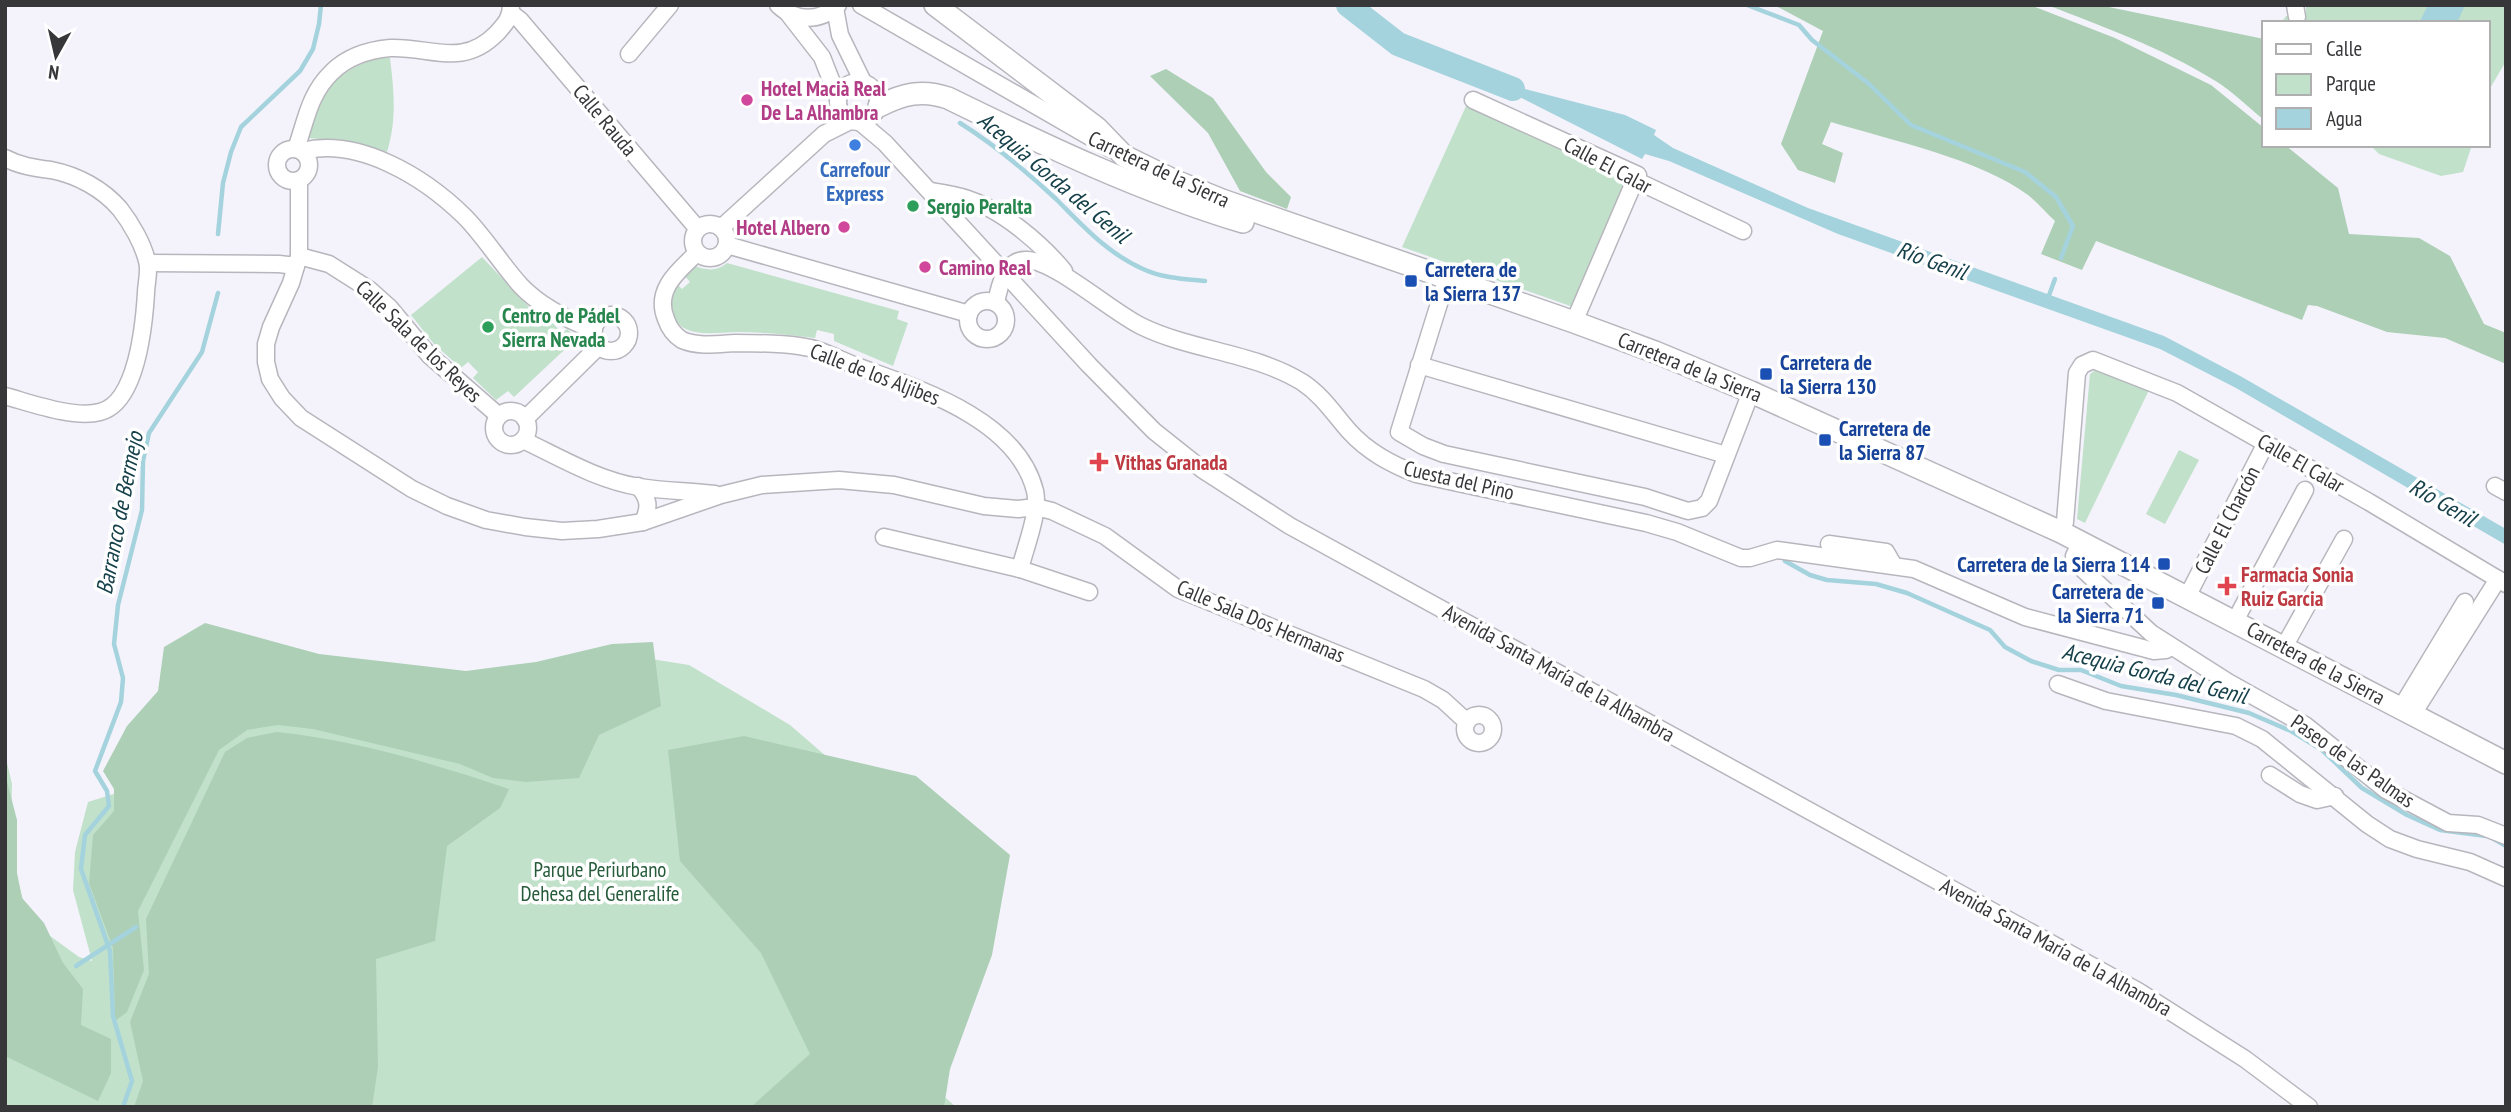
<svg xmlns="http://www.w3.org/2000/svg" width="2511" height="1112" viewBox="0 0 2511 1112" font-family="'PT Sans Narrow',sans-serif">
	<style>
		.green { fill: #c1e1ca }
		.forest { fill: #accfb6 }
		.water { fill: #a4d3dd }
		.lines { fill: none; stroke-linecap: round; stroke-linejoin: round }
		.stream { stroke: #a4d3dd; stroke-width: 4.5 }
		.river { stroke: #a4d3dd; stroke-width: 24 }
		.minor-casing { stroke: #b7b6bd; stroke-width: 19 }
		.major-casing { stroke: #b7b6bd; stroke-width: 24 }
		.minor { stroke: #fff; stroke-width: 16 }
		.major { stroke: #fff; stroke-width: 21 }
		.hotel-dot { fill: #d1479c; stroke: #fff; stroke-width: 2.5 }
		.shop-dot { fill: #3f7fe0; stroke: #fff; stroke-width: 2.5 }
		.leisure-dot { fill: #2e9e5b; stroke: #fff; stroke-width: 2.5 }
		.transit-dot { fill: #1a4fb4; stroke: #fff; stroke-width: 2.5 }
		.health-dot { fill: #e0444e; stroke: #fff; stroke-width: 2.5 }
		.labels { text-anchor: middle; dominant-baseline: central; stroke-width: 7; stroke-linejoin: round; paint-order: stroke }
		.hotel-label { font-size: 21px; font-weight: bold; fill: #b23c85; stroke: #fff; text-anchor: start }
		.street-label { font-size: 21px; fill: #373639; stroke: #fff }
		.shop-label { font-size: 21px; font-weight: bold; fill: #366cbe; stroke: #fff }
		.leisure-label { font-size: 21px; font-weight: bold; fill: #27864d; stroke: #fff; text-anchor: start }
		.transit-label { font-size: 21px; font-weight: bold; fill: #164399; stroke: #fff; text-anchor: start }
		.health-label { font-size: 21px; font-weight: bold; fill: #be3a42; stroke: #fff; text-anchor: start }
		.park-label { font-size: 21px; fill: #255b39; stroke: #fff }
		.water-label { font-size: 23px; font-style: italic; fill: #16414a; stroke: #fff }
	</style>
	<rect width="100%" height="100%" fill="#f4f3fb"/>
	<g class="green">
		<polygon points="2306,5 2506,5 2506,61 2488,92 2488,23 2281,23 2286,16 2306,19"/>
		<path d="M376 58H390C394 90 397 121 387 152L347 142 309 138C318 91 331 75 376 58Z"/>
		<polygon points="1467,104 1629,178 1573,307 1402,247"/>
		<polygon points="2370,145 2472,145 2463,172 2441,176 2379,154"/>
		<polygon points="482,257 544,323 549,319 562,333 567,329 577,338 514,397 508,391 496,400 473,378 478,372 468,362 461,368 434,344 411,315"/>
		<path d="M727 263 899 311 897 319 908 323 893 366 834 341V334L817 330 815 338C789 335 764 332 738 332 722 332 703 336 688 330 668 322 669 299 676 283L682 289 690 282 684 275 694 266C707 270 716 272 727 263Z"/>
		<polygon points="2097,369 2149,390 2085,523 2077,519 2090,374"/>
		<polygon points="2179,450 2199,460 2165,524 2146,514"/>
		<polygon points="645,658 689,665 790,725 856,782 939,1092 956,1107 5,1107 5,754 12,784 11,822 16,873 24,904 46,933 79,957 92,961 73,890 75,852 88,802 123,791 177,709"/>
	</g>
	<g class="forest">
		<path d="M1774 5H2030L2115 38 2211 85 2264 128V145H2285L2338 188 2349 234 2419 238 2450 256 2484 324 2506 333V364L2445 338 2387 332 2317 306 2308 305 2302 320 2096 241 2082 270 2041 254 2055 221C2046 213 2037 202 2028 195 1980 159 1890 140 1831 122L1822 144 1843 153 1835 183 1798 170 1781 144 1823 31Z"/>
		<path d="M2047 5H2099L2264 39V120C2248 107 2232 91 2214 80 2162 48 2104 27 2047 5Z"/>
		<polygon points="1166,69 1213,98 1266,172 1291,197 1287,209 1240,191 1208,133 1150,76"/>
		<polygon points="205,623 319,654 466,671 536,662 612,644 653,642 661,706 599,735 579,778 526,782 493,778 460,764 313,729 278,725 247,730 219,750 138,911 144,970 127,1012 115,1021 113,948 89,883 93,835 114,811 114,789 103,771 127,726 158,691 164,647"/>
		<path d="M277 732C356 740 434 764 509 789L500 808 447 846 435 941 376 959 378 1067 372 1107H134L143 1081 130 1022 149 974 146 919 225 752 247 738Z"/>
		<polygon points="744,736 916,776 1010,855 992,955 950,1069 944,1107 751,1107 810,1054 761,953 680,861 668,750"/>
		<polygon points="5,774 17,820 17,873 22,898 44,923 63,963 83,989 81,1025 111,1039 111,1073 98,1101 5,1056"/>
	</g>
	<g class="water">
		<polygon points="2428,5 2465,5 2457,23 2419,23"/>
		<polygon points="1482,78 1625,115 1656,130 1654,135 1673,148 1808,208 2164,336 2242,377 2506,529 2506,545 2236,388 2160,349 1838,234 1669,161 1645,154 1642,159"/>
	</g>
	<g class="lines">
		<g class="stream">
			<polyline points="1747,5 1799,25 1812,40 1868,83 1911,125 2025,172 2056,197 2073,226 2061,258"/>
			<path d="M960 123C995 145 1026 171 1056 199 1083 226 1107 253 1143 269 1162 278 1184 279 1205 281"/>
			<polyline points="218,234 223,183 231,152 241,127 300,71 313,49 319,24 321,5"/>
			<polyline points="2048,298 2055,279"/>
			<polyline points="1785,561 1810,575 1827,580 1876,584 1907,593 1990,630 2005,647 2031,661 2059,670 2081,670 2121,686 2176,695 2249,713 2291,731 2322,750 2362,788 2407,815 2440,830 2486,836"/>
			<polyline points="2494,839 2506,846"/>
			<polyline points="76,966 136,927"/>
			<polyline points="123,1107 132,1081 113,1016 110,951 81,869 85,835 109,806 107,791 95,771 121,702 123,678 114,644 118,605 142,510 143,461 149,433 202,352 218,293"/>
		</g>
		<polyline class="river" points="1348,5 1398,44 1513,89"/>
		<g class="minor-casing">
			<g id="minor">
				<path d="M778 5C796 22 820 22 838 5"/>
				<polyline points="861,5 1111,149"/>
				<polyline points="2295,5 2297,17"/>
				<polyline points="835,8 840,35 863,82"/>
				<polyline points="787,12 822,57 838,98"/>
				<polyline points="511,13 520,20 697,228"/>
				<polyline points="629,54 670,5"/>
				<circle cx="858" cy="102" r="20"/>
				<polyline points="1473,100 1638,175 1635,180 1743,231"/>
				<polyline points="860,122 885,143 1089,365 1154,431 1203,470 1290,526 2138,991 2245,1059 2309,1107"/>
				<circle cx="293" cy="165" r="16"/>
				<path d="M296 149C306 121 309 94 332 72 347 57 369 50 390 48 430 46 462 69 497 33 505 24 511 18 511 5"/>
				<path d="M302 151C359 137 424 177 464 216 485 237 501 264 521 286 540 306 568 320 594 330"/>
				<path d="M5 158C20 166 35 168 51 170 77 175 103 189 120 209 131 223 143 244 147 261 150 271 146 284 146 293 144 325 137 403 100 412 74 419 31 403 5 396"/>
				<polyline points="299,181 299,256 291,283 271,327 266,344 266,362 270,379 282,398 301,418 412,489 447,506 486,520 525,527 562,531 598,529 643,522 721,495 762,485 839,480 894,485 984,506 1018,509 1036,507 1052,511 1105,536 1178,589 1424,689 1443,700 1467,722"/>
				<path d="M930 191C943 193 956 195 968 199 1002 210 1042 244 1064 271"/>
				<circle cx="710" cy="241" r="17"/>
				<polyline points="721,228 824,134 850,121"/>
				<polyline points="727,245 969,314"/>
				<path d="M697 253C678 271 654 290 666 319 669 328 674 335 682 340 698 347 718 344 735 343 756 343 778 343 799 346 823 349 837 359 859 367 920 389 1017 419 1035 491 1040 512 1025 548 1020 569"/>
				<polyline points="299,256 329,264 370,290 390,308 429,355 499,416"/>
				<polyline points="148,263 279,264 296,266"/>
				<polyline points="1447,278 1399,432 1423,446 1444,454 1645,497 1688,511 1702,508 1709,501 1751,392"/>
				<circle cx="987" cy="320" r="19"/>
				<path d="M996 303C999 287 1005 259 1027 260 1055 261 1112 312 1141 326 1192 351 1253 352 1302 382 1322 395 1334 414 1349 431 1368 452 1391 464 1416 474L1646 523 1677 532 1741 558H1750L1777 550 1914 569 2025 617 2154 651 2166 650 2170 646"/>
				<circle cx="611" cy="333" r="18"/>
				<polyline points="1574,322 1635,180"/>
				<polyline points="1419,365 1726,455"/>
				<circle cx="511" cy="428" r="17"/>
				<polyline points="525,419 599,346"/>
				<path d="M523 440C561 458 597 480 639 487 664 491 690 491 715 494"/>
				<path d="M638 486C649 498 650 507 643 522"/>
				<polyline points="2495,486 2506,492"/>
				<polyline points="2061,532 2065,522 2077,373 2082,365 2093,360 2177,393 2369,502 2506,584"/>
				<polyline points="884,537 1020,569 1089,592"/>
				<polyline points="2081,542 2074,556 2075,562 2151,633 2228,682 2305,725 2386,790 2448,823 2478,825 2506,836"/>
				<polyline points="1829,544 1886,552 1893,564"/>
				<polyline points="2187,597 2266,443"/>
				<polyline points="2235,621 2305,490"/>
				<polyline points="2284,647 2344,539"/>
				<polyline points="2058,684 2106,701 2236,726 2262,739 2367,824 2390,839 2417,849 2470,862 2506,878"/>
				<polyline points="2401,708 2465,602"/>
				<polyline points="2413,714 2498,579"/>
				<circle cx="1479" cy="729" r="14"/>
				<polyline points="2270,775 2300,794 2317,800 2335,796"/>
			</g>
		</g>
		<g class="major-casing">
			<g id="major">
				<polyline points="935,5 1097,128 1124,156 1173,180 1222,200 1574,322 1655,352 1751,392 2061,532 2506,763"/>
				<path d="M879 106C903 94 922 89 948 98 1044 145 1140 191 1243 222"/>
			</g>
		</g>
		<use href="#minor" class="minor"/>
		<use href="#major" class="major"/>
	</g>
	<g class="hotel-dot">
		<circle cx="747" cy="100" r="7"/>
		<circle cx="844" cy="227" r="7"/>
		<circle cx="925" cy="267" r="7"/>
	</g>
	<circle class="shop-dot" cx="855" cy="145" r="7"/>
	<g class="leisure-dot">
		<circle cx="913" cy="206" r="7"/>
		<circle cx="488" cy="327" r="7"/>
	</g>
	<g class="transit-dot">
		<rect x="1404" y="274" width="14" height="14" rx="3.5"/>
		<rect x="1759" y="367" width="14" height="14" rx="3.5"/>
		<rect x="1818" y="433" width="14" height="14" rx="3.5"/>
		<rect x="2157" y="557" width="14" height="14" rx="3.5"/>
		<rect x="2151" y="596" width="14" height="14" rx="3.5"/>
	</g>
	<g class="health-dot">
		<path d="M1095.5 451.5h7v7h7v7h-7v7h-7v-7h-7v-7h7z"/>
		<path d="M2223.5 575.5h7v7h7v7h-7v7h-7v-7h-7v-7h7z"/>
	</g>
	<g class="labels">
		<g class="hotel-label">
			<text x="761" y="88">Hotel Macià Real<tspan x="761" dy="24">De La Alhambra</tspan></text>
			<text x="830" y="227" text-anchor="end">Hotel Albero</text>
			<text x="939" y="267">Camino Real</text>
		</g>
		<g class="street-label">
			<text transform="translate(605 120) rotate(50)">Calle Rauda</text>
			<text transform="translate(1608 165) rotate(28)">Calle El Calar</text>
			<text transform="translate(1159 169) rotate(25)">Carretera de la Sierra</text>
			<text transform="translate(419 341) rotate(44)">Calle Sala de los Reyes</text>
			<text transform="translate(1690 367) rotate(22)">Carretera de la Sierra</text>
			<text transform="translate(875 374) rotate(21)">Calle de los Aljibes</text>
			<text transform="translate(2301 463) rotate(30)">Calle El Calar</text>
			<text transform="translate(1459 480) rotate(13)">Cuesta del Pino</text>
			<text transform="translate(2227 520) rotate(-63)">Calle El Charcón</text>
			<text transform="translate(1261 621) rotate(23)">Calle Sala Dos Hermanas</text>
			<text transform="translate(2316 663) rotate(28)">Carretera de la Sierra</text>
			<text transform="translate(1559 673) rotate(29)">Avenida Santa María de la Alhambra</text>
			<text transform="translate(2353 761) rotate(35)">Paseo de las Palmas</text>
			<text transform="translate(2056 947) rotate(29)">Avenida Santa María de la Alhambra</text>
		</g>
		<g class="shop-label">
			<text x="855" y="169">Carrefour<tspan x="855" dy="24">Express</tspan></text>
		</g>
		<g class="leisure-label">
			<text x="927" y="206">Sergio Peralta</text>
			<text x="502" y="315">Centro de Pádel<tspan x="502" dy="24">Sierra Nevada</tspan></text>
		</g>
		<g class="transit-label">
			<text x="1425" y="269">Carretera de<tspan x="1425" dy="24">la Sierra 137</tspan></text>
			<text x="1780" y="362">Carretera de<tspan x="1780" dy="24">la Sierra 130</tspan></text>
			<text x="1839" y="428">Carretera de<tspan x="1839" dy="24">la Sierra 87</tspan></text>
			<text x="2150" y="564" text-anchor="end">Carretera de la Sierra 114</text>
			<text x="2144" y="591" text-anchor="end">Carretera de<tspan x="2144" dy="24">la Sierra 71</tspan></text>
		</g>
		<g class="health-label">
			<text x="1115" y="462">Vithas Granada</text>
			<text x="2241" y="574">Farmacia Sonia<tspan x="2241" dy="24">Ruiz Garcia</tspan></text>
		</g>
		<g class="park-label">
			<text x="600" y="869">Parque Periurbano<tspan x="600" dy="24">Dehesa del Generalife</tspan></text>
		</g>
		<g class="water-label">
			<text transform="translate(1054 177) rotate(40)">Acequia Gorda del Genil</text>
			<text transform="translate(1932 260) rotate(20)">Río Genil</text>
			<text transform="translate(2443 502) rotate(30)">Río Genil</text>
			<text transform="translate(119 513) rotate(-79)">Barranco de Bermejo</text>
			<text transform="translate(2155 673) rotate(14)">Acequia Gorda del Genil</text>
		</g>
	</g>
	<rect width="2511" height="1112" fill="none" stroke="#373639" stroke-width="14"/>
	<rect x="2262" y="21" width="228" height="126" fill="#ffffff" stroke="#afafb0" stroke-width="2"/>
	<rect x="2276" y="44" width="35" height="10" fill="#ffffff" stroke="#afafb0" stroke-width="2"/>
	<text x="2326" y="56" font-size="21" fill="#373639">Calle</text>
	<rect x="2276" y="74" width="35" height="21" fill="#c1e1ca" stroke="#afafb0" stroke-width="2"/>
	<text x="2326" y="91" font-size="21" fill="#373639">Parque</text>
	<rect x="2276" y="108" width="35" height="21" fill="#a4d3dd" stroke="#afafb0" stroke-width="2"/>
	<text x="2326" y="126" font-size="21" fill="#373639">Agua</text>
	<g transform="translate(56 56) rotate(188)" stroke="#ffffff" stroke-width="5" paint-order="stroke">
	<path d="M0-5L12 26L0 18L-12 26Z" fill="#373639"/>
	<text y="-10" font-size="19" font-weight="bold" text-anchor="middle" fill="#373639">N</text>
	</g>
</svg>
